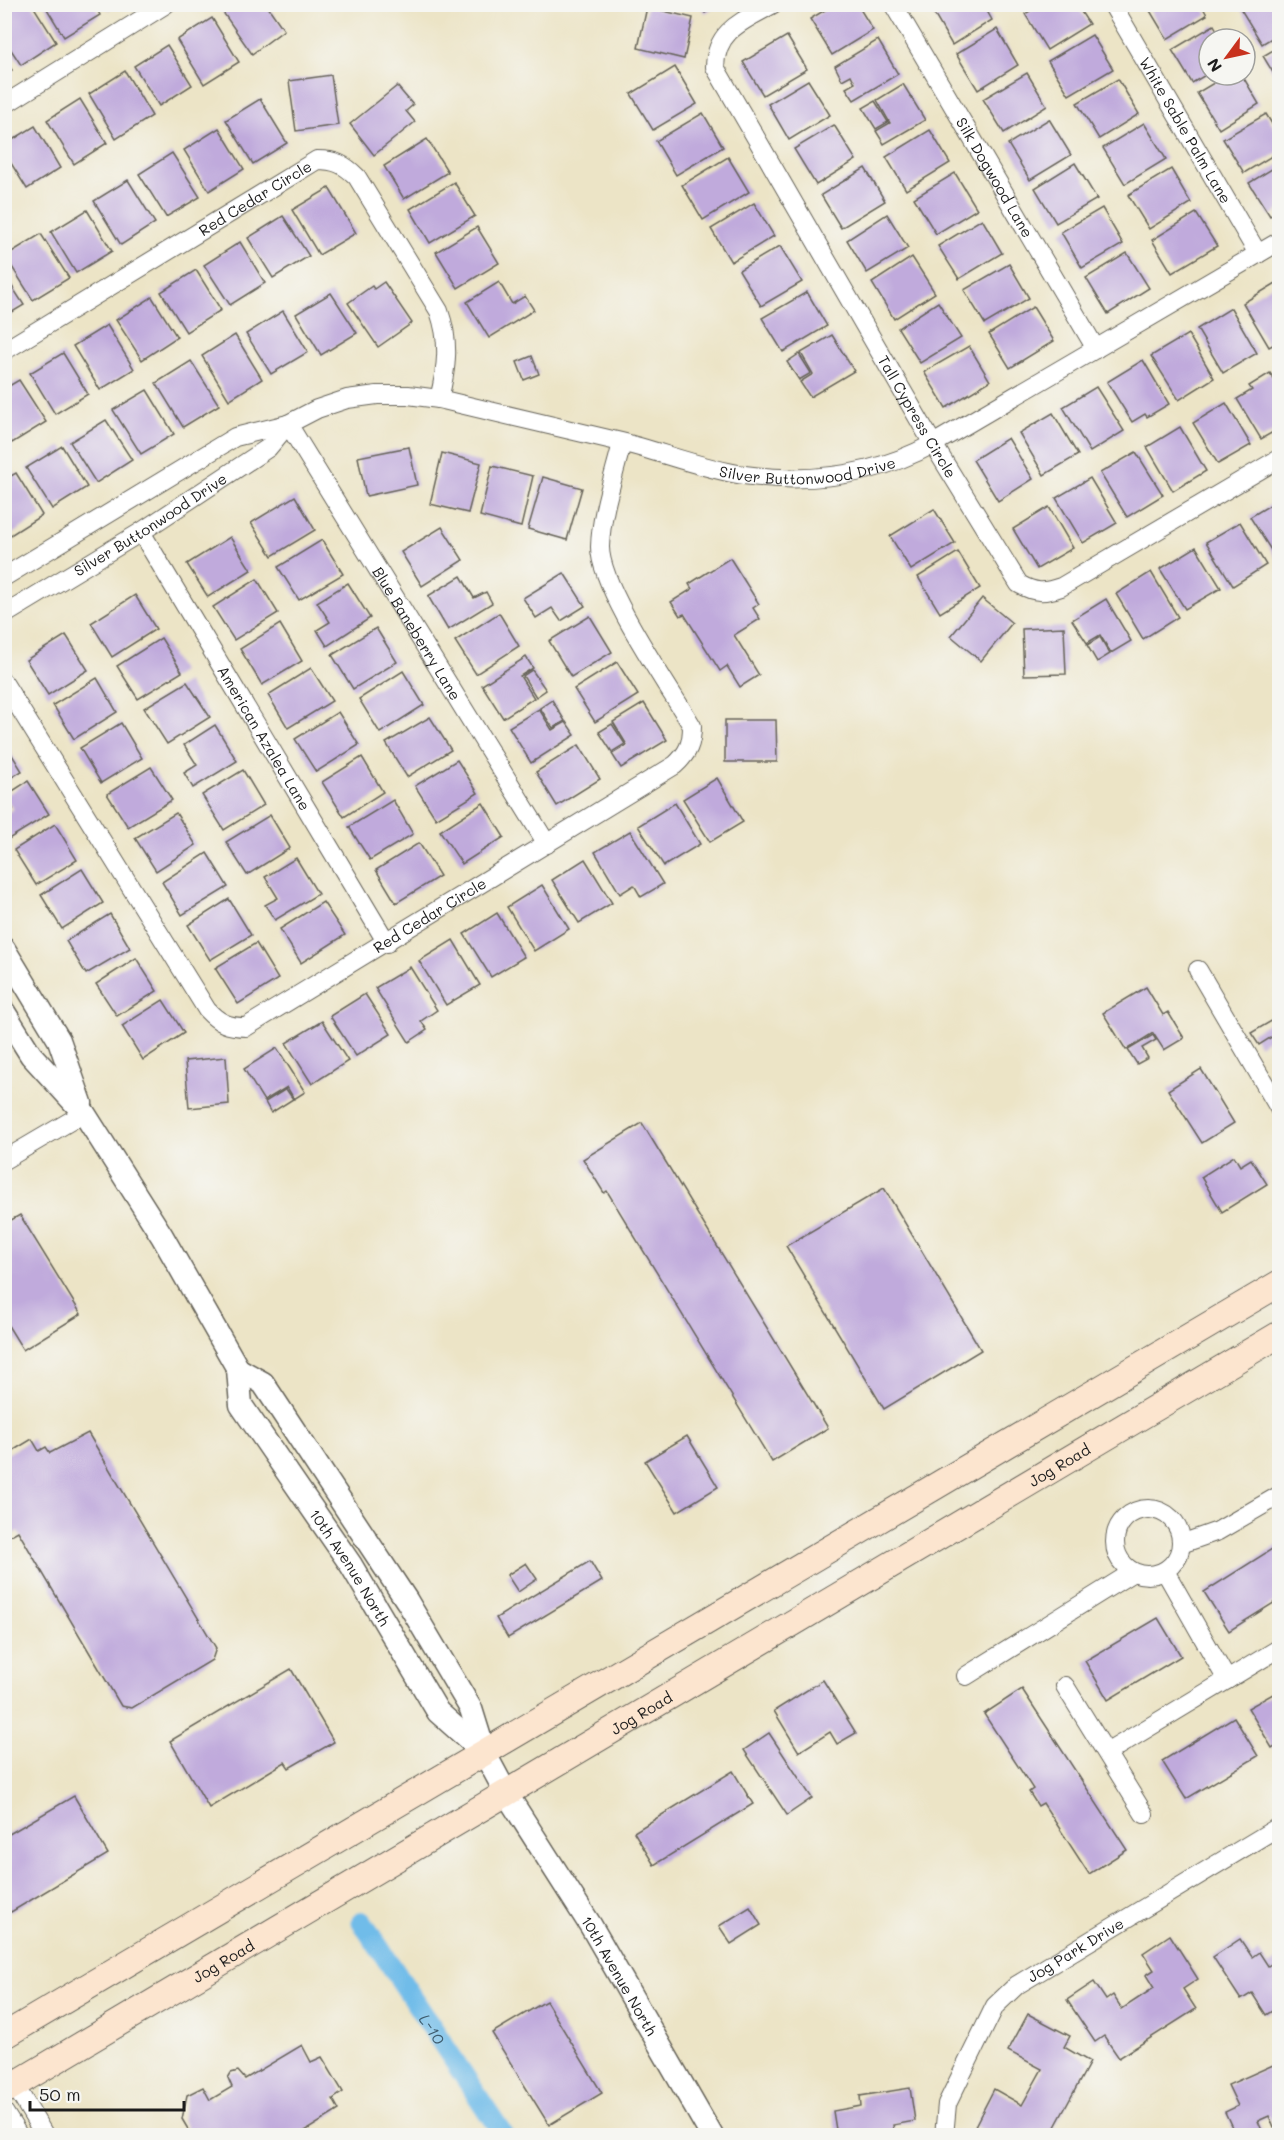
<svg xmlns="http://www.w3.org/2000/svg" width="1284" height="2140" viewBox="0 0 1284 2140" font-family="Mali,sans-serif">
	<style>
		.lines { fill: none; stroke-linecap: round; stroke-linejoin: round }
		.canal { stroke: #70bce9; stroke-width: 21 }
		.building { fill: #c0aadc }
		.minor-casing { stroke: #656258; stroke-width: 20 }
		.tertiary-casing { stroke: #656258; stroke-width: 25 }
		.secondary-casing { stroke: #656258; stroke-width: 28 }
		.minor { stroke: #fff; stroke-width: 18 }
		.tertiary { stroke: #fff; stroke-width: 22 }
		.secondary { stroke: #fce5cf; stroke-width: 26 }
		.labels { text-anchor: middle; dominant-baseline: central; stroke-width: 6; stroke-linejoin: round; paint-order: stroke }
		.street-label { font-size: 15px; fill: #1c1c1c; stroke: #f6f6f2 }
		.water-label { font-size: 16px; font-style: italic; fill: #3e5c6e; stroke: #f6f6f2 }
	</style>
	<rect width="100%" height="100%" fill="#f6f6f2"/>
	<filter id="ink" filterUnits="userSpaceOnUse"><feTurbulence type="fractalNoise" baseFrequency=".0167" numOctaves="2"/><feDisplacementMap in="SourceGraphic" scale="12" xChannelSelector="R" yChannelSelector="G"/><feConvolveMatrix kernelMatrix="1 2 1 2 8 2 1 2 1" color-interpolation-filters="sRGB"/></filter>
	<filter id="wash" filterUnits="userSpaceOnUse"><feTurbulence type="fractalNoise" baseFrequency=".008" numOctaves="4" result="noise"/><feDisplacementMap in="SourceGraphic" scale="24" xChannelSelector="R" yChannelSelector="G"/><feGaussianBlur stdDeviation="1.35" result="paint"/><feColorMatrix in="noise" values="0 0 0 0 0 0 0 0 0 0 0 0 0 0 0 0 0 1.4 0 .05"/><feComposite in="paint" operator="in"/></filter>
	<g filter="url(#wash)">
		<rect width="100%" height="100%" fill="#ece4c6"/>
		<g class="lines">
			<path class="canal" id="s1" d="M362 1922 504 2136"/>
		</g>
		<g id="blocks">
			<g class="building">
				<polygon points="18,4 32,4 56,42 21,65 4,39 4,13"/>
				<polygon points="44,4 94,4 100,15 64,37"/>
				<polygon points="105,4 117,4 108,10"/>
				<polygon points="231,4 266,4 284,30 252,54 222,11"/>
				<polygon points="699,4 719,4 705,13"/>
				<polygon points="835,4 857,4 873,30 832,55 810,19"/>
				<polygon points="939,4 983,4 992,20 952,45 931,9"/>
				<polygon points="1041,4 1076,4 1089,24 1047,50 1025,14"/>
				<polygon points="1146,4 1201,4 1207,15 1167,39"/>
				<polygon points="1246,4 1280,4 1280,33 1262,44 1240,8"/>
				<polygon points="647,7 693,18 684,59 638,48"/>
				<polygon points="212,18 239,62 204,84 177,40"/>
				<polygon points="1214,25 1222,39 1209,39 1209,73 1192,83 1172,50"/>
				<polygon points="997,29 1018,65 978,90 956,54"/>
				<polygon points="1092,35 1113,69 1069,95 1048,61"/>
				<polygon points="787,36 807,69 763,95 743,62"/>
				<polygon points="878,40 898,74 854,100 846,88 855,83 851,75 842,80 835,66"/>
				<polygon points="167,45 192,85 159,106 134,66"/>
				<polygon points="1280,46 1280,84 1263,56"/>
				<polygon points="4,59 12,70 4,75"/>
				<polygon points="675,67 697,104 653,130 631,94"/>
				<polygon points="125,71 152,116 116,139 89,94"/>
				<polygon points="1027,73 1047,106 1004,133 983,99"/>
				<polygon points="331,75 338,125 296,131 289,81"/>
				<polygon points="1227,75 1242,75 1259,104 1219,129 1197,93"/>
				<polygon points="1118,79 1139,114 1099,139 1077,103"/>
				<polygon points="808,80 830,115 789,140 768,104"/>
				<polygon points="903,84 925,120 884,144 876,131 890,123 877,100"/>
				<polygon points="397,86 413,105 406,111 415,122 374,155 350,124"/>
				<polygon points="80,99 107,143 74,164 47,120"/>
				<polygon points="260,99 287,143 253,164 226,120"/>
				<polygon points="875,101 888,122 876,129 863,108"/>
				<polygon points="703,113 723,147 676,175 656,141"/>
				<polygon points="1266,114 1280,137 1280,151 1244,173 1223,139"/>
				<polygon points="1049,119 1071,155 1030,180 1008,144"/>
				<polygon points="1144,123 1166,159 1125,184 1103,148"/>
				<polygon points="834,125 856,160 816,185 794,149"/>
				<polygon points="35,126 60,168 27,189 4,152 4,145"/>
				<polygon points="219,128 244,169 209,191 184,150"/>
				<polygon points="930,130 950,163 906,190 886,157"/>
				<polygon points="427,139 448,172 404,199 384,166"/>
				<polygon points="172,153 200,197 166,217 139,174"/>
				<polygon points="728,157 749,192 703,220 682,185"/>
				<polygon points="1075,163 1097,199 1056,223 1035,188"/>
				<polygon points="1280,164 1280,210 1270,216 1249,183"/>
				<polygon points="865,168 885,201 841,228 821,195"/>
				<polygon points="1171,169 1191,203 1149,229 1128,195"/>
				<polygon points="955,173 977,209 936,234 914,198"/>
				<polygon points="128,180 155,223 121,245 94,201"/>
				<polygon points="454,182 475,216 430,243 410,209"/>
				<polygon points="329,188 356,233 319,255 292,210"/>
				<polygon points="754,203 774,236 731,262 711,229"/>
				<polygon points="1102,208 1123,244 1082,268 1061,232"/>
				<polygon points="87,210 112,251 76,273 51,232"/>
				<polygon points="1196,213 1217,246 1172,273 1152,240"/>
				<polygon points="887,214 908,248 867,273 847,240"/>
				<polygon points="283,216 309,256 273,278 248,238"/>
				<polygon points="982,219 1002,253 959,279 938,246"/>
				<polygon points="477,227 499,263 458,288 436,252"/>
				<polygon points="41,234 69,278 33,300 5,256"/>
				<polygon points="240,242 265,283 230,305 204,265"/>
				<polygon points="780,246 802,282 761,306 739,270"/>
				<polygon points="1127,253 1149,288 1108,314 1086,278"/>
				<polygon points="912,257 935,293 894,319 872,283"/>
				<polygon points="1009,264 1029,298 985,324 964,290"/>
				<polygon points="196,270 221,310 186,332 161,292"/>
				<polygon points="4,274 24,305 4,317"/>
				<polygon points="384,282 412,323 378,347 348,303 372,286 374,289"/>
				<polygon points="499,282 512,304 525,296 534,310 489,338 467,302"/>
				<polygon points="1276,283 1280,288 1280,341 1269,347 1243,303"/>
				<polygon points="807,292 827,326 783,352 762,318"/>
				<polygon points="331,293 357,333 321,355 296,314"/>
				<polygon points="152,297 177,337 142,360 116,320"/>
				<polygon points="938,302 961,338 920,363 898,328"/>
				<polygon points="1033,307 1054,341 1010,368 989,334"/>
				<polygon points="1231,308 1257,353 1223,373 1197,329"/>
				<polygon points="283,311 308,352 271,374 246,334"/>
				<polygon points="107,325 134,369 100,390 73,346"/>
				<polygon points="1188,334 1214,378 1179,400 1151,356"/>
				<polygon points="235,335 262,379 229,400 202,356"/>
				<polygon points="832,335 854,371 810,397 800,382 813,374 801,353"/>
				<polygon points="969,346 990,381 946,408 924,372"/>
				<polygon points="63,353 88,394 55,414 30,373"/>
				<polygon points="799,354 811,373 799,380 787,362"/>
				<polygon points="532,356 539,374 524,380 517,362"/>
				<polygon points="1143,360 1169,404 1147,417 1145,414 1132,422 1107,382"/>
				<polygon points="191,361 219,405 183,427 156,383"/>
				<polygon points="1270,373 1280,389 1280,428 1261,439 1237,399 1252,390 1249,386"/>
				<polygon points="19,380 46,422 12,443 4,431 4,389"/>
				<polygon points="1096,387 1124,431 1090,452 1063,407"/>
				<polygon points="147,390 174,434 141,454 113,410"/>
				<polygon points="1226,403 1251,445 1218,464 1193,423"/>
				<polygon points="1053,413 1078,455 1044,475 1019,433"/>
				<polygon points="106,420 132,460 96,483 70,442"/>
				<polygon points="1180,427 1206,471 1173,491 1147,447"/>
				<polygon points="1008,438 1033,479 998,501 973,460"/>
				<polygon points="62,446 87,487 52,509 26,468"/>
				<polygon points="409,447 417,485 366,496 358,457"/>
				<polygon points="1136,452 1163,495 1127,517 1100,473"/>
				<polygon points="442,453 481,463 468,513 430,504"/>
				<polygon points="492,466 533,476 521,527 480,516"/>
				<polygon points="16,473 42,515 9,536 4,529 4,480"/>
				<polygon points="543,477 582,488 567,540 528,529"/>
				<polygon points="1090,478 1117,523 1083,543 1056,498"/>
				<polygon points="295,496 315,530 272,556 251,523"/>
				<polygon points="1280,499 1280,555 1276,558 1250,517"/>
				<polygon points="1049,507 1073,548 1037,569 1013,529"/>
				<polygon points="934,509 955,543 911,570 890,536"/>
				<polygon points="1240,522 1266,565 1233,586 1206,542"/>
				<polygon points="442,527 463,560 422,586 401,552"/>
				<polygon points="230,537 251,570 208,597 187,564"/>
				<polygon points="322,540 343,574 299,600 278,567"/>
				<polygon points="1196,547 1221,588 1185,609 1160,569"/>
				<polygon points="958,552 980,588 940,613 918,577"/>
				<polygon points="730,558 759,604 753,608 760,619 734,635 759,675 740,687 727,666 720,671 684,614 680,616 671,602 692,589 689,584"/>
				<polygon points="1151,572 1178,617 1143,639 1116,594"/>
				<polygon points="564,573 585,606 561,621 552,608 536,618 523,598"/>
				<polygon points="461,576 474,598 486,592 492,603 448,630 428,596"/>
				<polygon points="257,579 278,613 234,640 213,607"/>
				<polygon points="348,583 370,618 327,646 317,630 330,622 317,602"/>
				<polygon points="135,595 156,629 112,657 91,623"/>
				<polygon points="982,598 1012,623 981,661 951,636"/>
				<polygon points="1106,599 1131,641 1111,653 1100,635 1087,643 1072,620"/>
				<polygon points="499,613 519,646 476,674 455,641"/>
				<polygon points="590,616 612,652 571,677 549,641"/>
				<polygon points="280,624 302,661 262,685 240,649"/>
				<polygon points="1064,627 1066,674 1024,675 1022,629"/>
				<polygon points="376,628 397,662 353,689 332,655"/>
				<polygon points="66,635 88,670 48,695 26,660"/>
				<polygon points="1100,637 1110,654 1097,662 1087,645"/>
				<polygon points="161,638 182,672 138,699 117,666"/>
				<polygon points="526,657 533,668 520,676 534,698 503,718 482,685"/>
				<polygon points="617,662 638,695 595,722 574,689"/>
				<polygon points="311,668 332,701 288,728 268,695"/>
				<polygon points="532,670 546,690 536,697 523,676"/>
				<polygon points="403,671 424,705 380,733 359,699"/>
				<polygon points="97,678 117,712 74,739 53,705"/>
				<polygon points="187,682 210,717 167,744 144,708"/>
				<polygon points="552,700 565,721 553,728 540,708"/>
				<polygon points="644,703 667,740 621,768 612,754 627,745 613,722"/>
				<polygon points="539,709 552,730 566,722 575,735 531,763 509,727"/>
				<polygon points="338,712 359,745 316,772 295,739"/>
				<polygon points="430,717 451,750 407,777 386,743"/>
				<polygon points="725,720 776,720 777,762 725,762"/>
				<polygon points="121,723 142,758 101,783 80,748"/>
				<polygon points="612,724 625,744 612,752 599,732"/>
				<polygon points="215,725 237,761 193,788 184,773 197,765 184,745"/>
				<polygon points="4,742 22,771 4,782"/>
				<polygon points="579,745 600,779 557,806 536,772"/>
				<polygon points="362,757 383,792 344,817 322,782"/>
				<polygon points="457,760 478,793 436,819 415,786"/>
				<polygon points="151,767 172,800 128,827 107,794"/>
				<polygon points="243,770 264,805 224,830 202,795"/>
				<polygon points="717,778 743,822 710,842 683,799"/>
				<polygon points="28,781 49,814 7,840 4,835 4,815 13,809 5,796"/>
				<polygon points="393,800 413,834 370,860 349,827"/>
				<polygon points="483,803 504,837 462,864 440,831"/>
				<polygon points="675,803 700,844 664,866 638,826"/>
				<polygon points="176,813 196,845 156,871 135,838"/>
				<polygon points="270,815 290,848 247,875 226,842"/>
				<polygon points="55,824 77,860 36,885 14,850"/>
				<polygon points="630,831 663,884 641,897 634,885 620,894 595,852"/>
				<polygon points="419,843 440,876 396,903 376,870"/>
				<polygon points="207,853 228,887 182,915 162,882"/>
				<polygon points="296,858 318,894 275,920 265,905 278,898 265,877"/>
				<polygon points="585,859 612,903 579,923 552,880"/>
				<polygon points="82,869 103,903 62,929 41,895"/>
				<polygon points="542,885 569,929 534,951 507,907"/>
				<polygon points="229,899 251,935 210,960 188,925"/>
				<polygon points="323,902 345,935 301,963 280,929"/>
				<polygon points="497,913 524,957 491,977 464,934"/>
				<polygon points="110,914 130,948 86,974 66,941"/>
				<polygon points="453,940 480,985 446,1005 419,961"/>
				<polygon points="256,943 278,979 238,1004 215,968"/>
				<polygon points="136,958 157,991 117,1016 96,984"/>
				<polygon points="410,967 437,1010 421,1021 427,1030 409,1042 375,988"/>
				<polygon points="1146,987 1163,1015 1168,1012 1184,1038 1164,1050 1153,1033 1126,1050 1103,1013"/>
				<polygon points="365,994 391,1034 356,1056 330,1016"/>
				<polygon points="163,1000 184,1033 143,1060 122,1026"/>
				<polygon points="1280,1016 1280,1048 1273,1036 1259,1045 1251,1033"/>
				<polygon points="322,1021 348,1061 312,1084 286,1043"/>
				<polygon points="1153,1035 1156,1040 1142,1048 1148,1058 1137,1064 1128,1050"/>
				<polygon points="277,1048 305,1092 294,1099 287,1087 264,1101 244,1069"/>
				<polygon points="226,1057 229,1104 189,1108 185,1061"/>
				<polygon points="1201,1069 1234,1123 1202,1143 1168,1090"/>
				<polygon points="286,1089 293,1099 271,1113 265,1102"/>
				<polygon points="642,1123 828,1428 772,1462 607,1191 604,1193 583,1159"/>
				<polygon points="1234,1156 1240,1166 1251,1159 1267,1184 1222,1212 1201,1177"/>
				<polygon points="884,1188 981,1350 884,1409 786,1246"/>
				<polygon points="20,1215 81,1314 23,1350 4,1319 4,1297 8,1295 4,1290 4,1224"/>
				<polygon points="88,1433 216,1648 212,1660 132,1708 121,1706 18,1531 4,1539 4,1456 32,1439 39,1451 46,1447 50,1453"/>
				<polygon points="687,1436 718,1487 677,1512 645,1461"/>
				<polygon points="1280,1544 1280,1599 1229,1631 1204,1592"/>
				<polygon points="590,1561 602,1581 508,1638 496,1618"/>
				<polygon points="526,1563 537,1579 518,1592 507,1575"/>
				<polygon points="1158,1618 1181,1656 1108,1700 1085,1661"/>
				<polygon points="291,1669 334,1742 289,1768 285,1762 209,1808 170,1741"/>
				<polygon points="823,1680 856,1733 837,1744 830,1732 799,1752 774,1711"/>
				<polygon points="1022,1689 1127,1850 1089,1874 1043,1803 1038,1806 1029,1792 1033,1789 984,1714"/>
				<polygon points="1280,1690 1280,1743 1272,1748 1248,1708"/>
				<polygon points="1234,1717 1258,1756 1186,1799 1162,1761"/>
				<polygon points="769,1733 812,1798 787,1815 744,1750"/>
				<polygon points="733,1771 753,1804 654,1865 634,1832"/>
				<polygon points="74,1796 108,1854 11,1912 4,1904 4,1837"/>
				<polygon points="750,1907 761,1925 731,1944 719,1926"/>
				<polygon points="1170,1935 1198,1979 1183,1989 1196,2009 1119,2058 1104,2036 1095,2042 1067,2000 1094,1982 1106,2000 1113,1995 1122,2009 1154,1988 1146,1975 1154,1970 1143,1953"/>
				<polygon points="1240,1939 1252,1957 1259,1952 1268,1966 1280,1958 1280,2006 1266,2015 1252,1993 1241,2000 1213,1957"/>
				<polygon points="546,2001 602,2093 549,2125 492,2033"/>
				<polygon points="1028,2014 1070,2036 1064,2047 1090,2062 1050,2136 992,2136 975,2126 994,2089 1022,2105 1042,2069 1008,2051"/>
				<polygon points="302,2045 311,2062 322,2057 343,2092 333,2099 339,2110 297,2136 192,2136 182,2119 187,2095 203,2087 210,2100 232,2087 228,2078 231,2073 238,2071 245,2079"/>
				<polygon points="1280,2062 1280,2125 1274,2128 1269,2116 1258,2121 1263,2133 1236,2136 1225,2112 1238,2106 1228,2085"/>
				<polygon points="910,2088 915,2121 893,2125 894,2132 877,2136 837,2136 833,2111 861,2106 860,2096"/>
			</g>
		</g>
	</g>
	<g filter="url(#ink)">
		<use href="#blocks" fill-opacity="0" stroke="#656258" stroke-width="1.5"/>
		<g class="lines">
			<g class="minor-casing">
				<g id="minor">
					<path id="s2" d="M773 4C744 21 716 29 715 67L933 444 1019 584C1035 593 1044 593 1061 587L1280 458"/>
					<path id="s3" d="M893 4 1096 349"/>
					<path id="s4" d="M1112 4 1258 254"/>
					<polyline points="4,105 166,4"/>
					<path id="s5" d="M4 351 317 160C335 160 344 164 357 177L439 311C450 342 447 367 439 399"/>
					<path id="s6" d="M288 424 547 844"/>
					<path id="s7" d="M141 532 387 943"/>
					<path id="s8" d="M4 577 235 437 288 424 317 409 347 399 377 395H408L439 399C500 414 560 427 621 442 661 452 703 469 744 475 811 484 874 476 933 444L1280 241"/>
					<path id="s9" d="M4 615 141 532 268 448 288 424"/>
					<path id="s10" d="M4 683 207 1010C219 1023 228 1027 246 1027L675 765C688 753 692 744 692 726 669 687 600 588 600 547 601 512 614 476 622 443"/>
					<polyline points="1198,970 1280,1110"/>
					<polyline points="4,1160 84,1113"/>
					<circle cx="1148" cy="1542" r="33"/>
					<polyline points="1181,1544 1218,1531 1280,1495"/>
					<polyline points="1165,1571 1227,1680"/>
					<polyline points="966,1676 1133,1572"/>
					<polyline points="1065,1686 1144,1814"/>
					<polyline points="1108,1752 1280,1648"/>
					<polyline points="4,2067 45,2136"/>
					<polyline points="4,2112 19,2136"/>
					<path id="s11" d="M944 2136 947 2104 995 2006 1017 1985 1280 1826"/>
				</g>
			</g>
			<g class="tertiary-casing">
				<g id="tertiary">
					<polyline points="4,949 59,1040 81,1103"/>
					<path id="s12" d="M4 1012 31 1055 84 1113 162 1236 238 1369 241 1405 351 1565 438 1712 484 1753"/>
					<path id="s13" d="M238 1369 263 1383 407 1601 471 1709 485 1754 506 1793 591 1926 712 2136"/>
				</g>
			</g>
			<g class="secondary-casing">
				<g id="secondary">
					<polyline points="4,2036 1280,1283"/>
					<path id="s14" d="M4 2091 1280 1334"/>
				</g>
			</g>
			<use href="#minor" class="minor"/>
			<use href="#tertiary" class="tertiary"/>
			<use href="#secondary" class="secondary"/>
		</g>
	</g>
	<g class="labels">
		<g class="street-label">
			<text stroke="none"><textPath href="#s4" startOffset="146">White Sable Palm Lane</textPath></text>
			<text stroke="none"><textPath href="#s3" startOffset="201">Silk Dogwood Lane</textPath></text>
			<text stroke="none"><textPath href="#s5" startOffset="294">Red Cedar Circle</textPath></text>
			<text stroke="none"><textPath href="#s2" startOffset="495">Tall Cypress Circle</textPath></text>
			<text stroke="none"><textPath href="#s8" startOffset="860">Silver Buttonwood Drive</textPath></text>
			<text stroke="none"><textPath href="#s9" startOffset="172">Silver Buttonwood Drive</textPath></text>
			<text stroke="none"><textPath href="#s6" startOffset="246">Blue Baneberry Lane</textPath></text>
			<text stroke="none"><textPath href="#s7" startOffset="240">American Azalea Lane</textPath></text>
			<text stroke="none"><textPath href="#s10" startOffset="644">Red Cedar Circle</textPath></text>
			<text stroke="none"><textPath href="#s14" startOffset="1227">Jog Road</textPath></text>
			<text stroke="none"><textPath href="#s12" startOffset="660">10th Avenue North</textPath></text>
			<text stroke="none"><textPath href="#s14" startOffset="741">Jog Road</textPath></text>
			<text stroke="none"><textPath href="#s11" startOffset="240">Jog Park Drive</textPath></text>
			<text stroke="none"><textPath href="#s14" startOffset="255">Jog Road</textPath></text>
			<text stroke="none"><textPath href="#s13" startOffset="722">10th Avenue North</textPath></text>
		</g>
		<g class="water-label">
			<text stroke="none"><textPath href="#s1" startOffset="128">L-10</textPath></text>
		</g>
	</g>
	<rect width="1284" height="2140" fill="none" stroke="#f6f6f2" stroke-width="24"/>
	<g transform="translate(1227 57) rotate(237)"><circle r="28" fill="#f6f6f2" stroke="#9f9f9c" stroke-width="1.5"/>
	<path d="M0-4.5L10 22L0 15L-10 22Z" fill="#c8321e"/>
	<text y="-9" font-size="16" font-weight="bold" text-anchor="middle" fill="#1c1c1c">N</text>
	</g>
	<path d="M30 2101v9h154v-9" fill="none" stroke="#1c1c1c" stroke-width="3"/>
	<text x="39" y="2101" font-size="18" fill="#1c1c1c" stroke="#f6f6f2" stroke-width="4.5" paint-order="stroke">50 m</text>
</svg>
